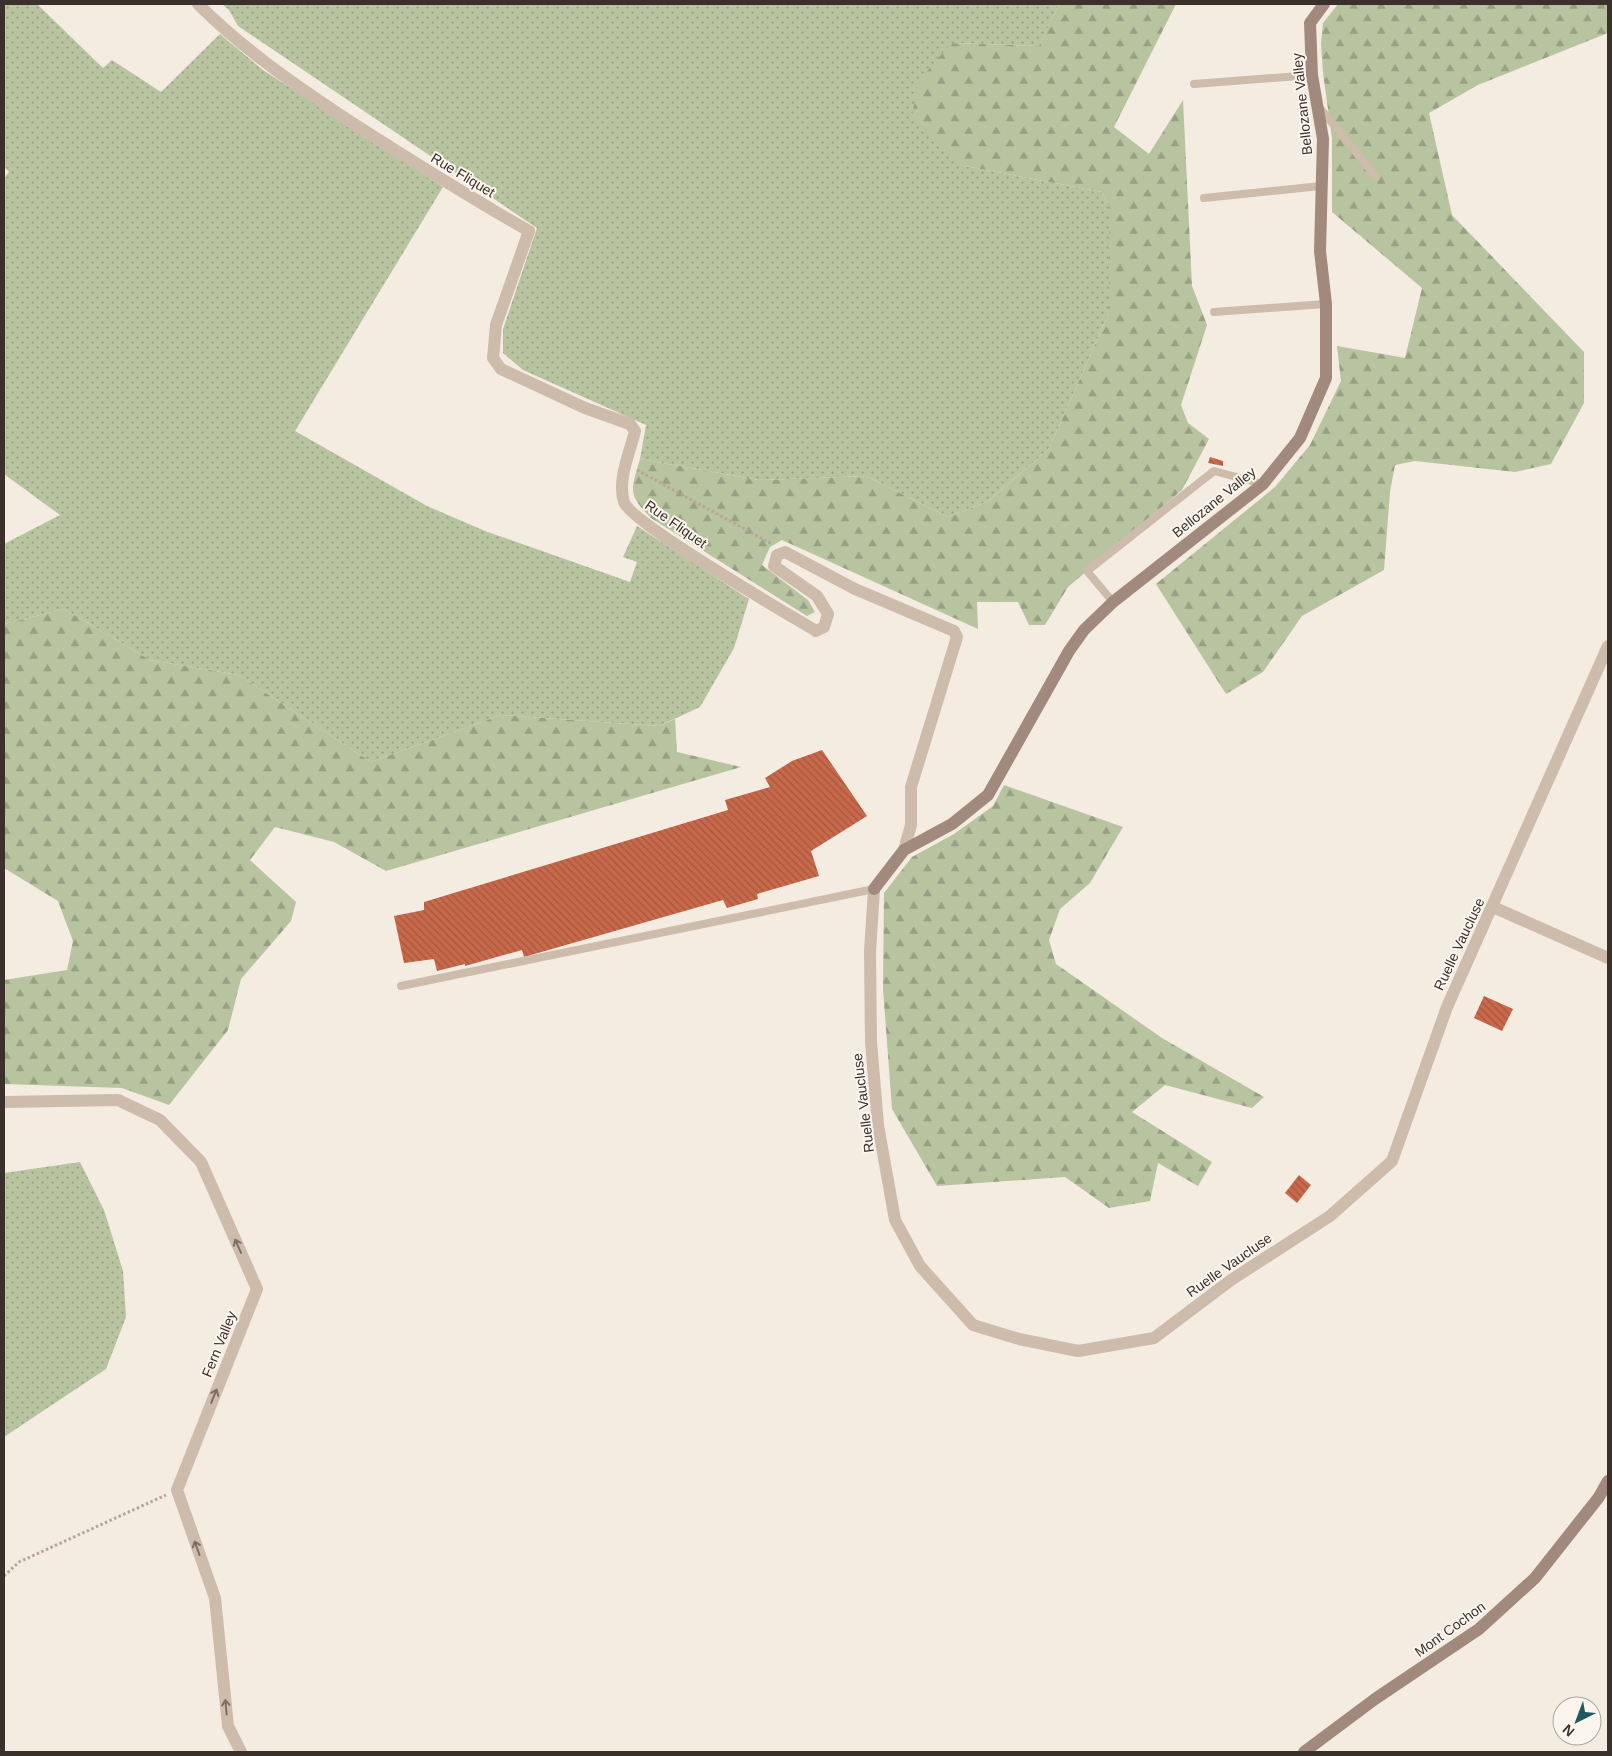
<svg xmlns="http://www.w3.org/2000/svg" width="1612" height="1756" viewBox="0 0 1612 1756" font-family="Helvetica,sans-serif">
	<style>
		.grass { fill: url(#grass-dots) }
		.forest { fill: url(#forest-firs) }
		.building { fill: url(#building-back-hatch) }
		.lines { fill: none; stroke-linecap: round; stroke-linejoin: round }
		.path { stroke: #b9a596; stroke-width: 3; stroke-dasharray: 2.5 2.5; stroke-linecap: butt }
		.lane { stroke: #cdbbac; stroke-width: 8 }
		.street { stroke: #cdbbac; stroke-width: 12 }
		.secondary { stroke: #a18a7d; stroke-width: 12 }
		.oneway { stroke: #7d6f65 }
		.labels { text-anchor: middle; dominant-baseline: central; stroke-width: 4; stroke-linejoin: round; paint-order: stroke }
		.street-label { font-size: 14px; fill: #3b302b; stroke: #fbf5ee }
	</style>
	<defs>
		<pattern id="grass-dots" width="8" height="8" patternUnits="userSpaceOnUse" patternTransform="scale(1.25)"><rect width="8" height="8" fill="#b8c4a0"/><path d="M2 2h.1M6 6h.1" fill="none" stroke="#97a083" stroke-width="1.8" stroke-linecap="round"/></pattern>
		<pattern id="forest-firs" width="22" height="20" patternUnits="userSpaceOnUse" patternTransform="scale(1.25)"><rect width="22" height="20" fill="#b8c4a0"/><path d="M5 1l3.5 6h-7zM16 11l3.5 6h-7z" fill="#97a083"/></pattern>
		<pattern id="building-back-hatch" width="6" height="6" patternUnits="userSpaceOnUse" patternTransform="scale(1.25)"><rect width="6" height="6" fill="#c8694b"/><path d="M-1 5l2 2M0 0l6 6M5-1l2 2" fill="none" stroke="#a4573f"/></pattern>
	</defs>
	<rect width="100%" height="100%" fill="#f4ebe1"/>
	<g class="grass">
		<polygon points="4,4 37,4 103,68 112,60 161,92 220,34 263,70 443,187 295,431 427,506 485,531 630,582 637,562 623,557 637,526 749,599 734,648 700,707 659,726 501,715 371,762 239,675 150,660 64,609 4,624 4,544 60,515 4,474 4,178 9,172 4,167"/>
		<polygon points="222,4 1059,4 1039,46 951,43 965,166 1102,192 1109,207 1109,313 1049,449 987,502 948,517 866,476 759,480 640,459 646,425 523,370 503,353 503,329 537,228 238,26 229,10"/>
		<polygon points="80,1162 104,1210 123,1271 126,1317 106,1369 4,1437 4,1173"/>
	</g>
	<g class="forest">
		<path d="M1059 4H1176L1114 127 1149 154 1183 100 1192 286 1207 325 1181 405 1188 423 1209 439 1182 490 1068 587 1045 625H1029L1018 602H977L978 629 782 540 770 547 762 565 808 600 815 612 807 616 651 518C627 494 631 490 640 459L759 480 866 476 948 517 987 502 1049 449 1109 313V207L1102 192 965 166 912 116 918 82 951 43 1039 46Z"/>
		<polygon points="1338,4 1608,4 1608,33 1478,85 1429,113 1452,215 1584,352 1584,403 1551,464 1515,472 1415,461 1395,465 1390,492 1384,570 1302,616 1263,672 1226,694 1156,584 1275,487 1310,445 1341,381 1337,346 1405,358 1422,288 1332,212 1332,138 1323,73 1321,43 1323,23"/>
		<polygon points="64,609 150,660 239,675 371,762 501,715 659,726 675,719 677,752 741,767 386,871 334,842 275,827 250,860 296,902 291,921 241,979 228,1030 169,1105 122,1088 4,1084 4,980 67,970 73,941 58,901 4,868 4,624"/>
		<polygon points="1004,785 1123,827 1090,883 1060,909 1049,940 1056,964 1162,1038 1264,1097 1252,1108 1165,1085 1132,1112 1212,1162 1198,1186 1158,1163 1150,1201 1109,1208 1065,1177 937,1186 892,1109 883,989 884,893 912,857 954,834 993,806"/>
	</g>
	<g class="building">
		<polygon points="1210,457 1223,461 1223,466 1208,463"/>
		<polygon points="822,750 867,816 811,851 819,876 757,894 758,899 727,908 723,900 524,957 522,950 465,966 465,964 437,971 434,959 404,963 394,916 424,910 424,902 728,810 725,800 770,787 765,778 792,761"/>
		<polygon points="1484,996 1513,1009 1502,1031 1474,1018"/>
		<polygon points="1299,1175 1311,1185 1297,1203 1285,1193"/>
	</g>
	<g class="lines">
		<g class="path">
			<polyline points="637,470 772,544"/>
			<polyline points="4,1576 19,1562 166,1495"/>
		</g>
		<g class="lane">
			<polyline points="1194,84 1312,75"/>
			<polyline points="1319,107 1376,177"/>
			<polyline points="1204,198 1321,186"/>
			<polyline points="1214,312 1326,304"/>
			<polyline points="1113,602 1087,571 1214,471 1263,484"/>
			<polyline points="401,986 874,889"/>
		</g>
		<g class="street">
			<path d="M198 4C245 51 298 87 354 124 412 161 469 197 529 231L496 325 493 358 501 369 585 408 630 424 635 431C630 452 617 480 624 502 631 523 788 614 816 631L824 627 828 614 817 596 774 566 777 555 785 552 855 589 954 631 957 637 911 787V825L904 850"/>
			<polyline points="874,889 870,952 871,1042 878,1125 895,1220 920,1266 973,1325 1019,1339 1078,1351 1154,1338 1231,1280 1330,1216 1392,1161 1447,1007 1608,646"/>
			<polyline points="1493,907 1608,958"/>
			<polyline points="4,1102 118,1100 160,1120 201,1162 257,1289 177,1490 215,1598 228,1726 241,1752"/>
		</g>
		<g class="secondary">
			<polyline points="874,889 904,850 952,824 988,795 1069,651 1084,630 1113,602 1263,484 1300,438 1326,378 1326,304 1320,251 1323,139 1312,75 1310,23 1324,4"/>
			<polyline points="1304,1752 1375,1699 1479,1629 1535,1578 1599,1497 1608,1481"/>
		</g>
	</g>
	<defs><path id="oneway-shaft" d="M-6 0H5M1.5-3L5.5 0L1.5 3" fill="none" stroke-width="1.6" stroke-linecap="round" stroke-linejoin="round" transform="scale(1.25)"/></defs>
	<g class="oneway">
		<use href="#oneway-shaft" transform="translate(238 1246) rotate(-114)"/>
		<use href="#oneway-shaft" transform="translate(214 1396) rotate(-68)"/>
		<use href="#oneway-shaft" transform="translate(197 1548) rotate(-110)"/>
		<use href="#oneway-shaft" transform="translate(226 1707) rotate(-95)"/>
	</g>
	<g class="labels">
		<g class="street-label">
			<text transform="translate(1302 104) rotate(-96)">Bellozane Valley</text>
			<text transform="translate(463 175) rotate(31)">Rue Fliquet</text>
			<text transform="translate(1214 502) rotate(-39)">Bellozane Valley</text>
			<text transform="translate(676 524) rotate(35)">Rue Fliquet</text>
			<text transform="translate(1459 944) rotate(-65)">Ruelle Vaucluse</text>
			<text transform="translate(863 1103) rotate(-97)">Ruelle Vaucluse</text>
			<text transform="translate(1229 1265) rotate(-35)">Ruelle Vaucluse</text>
			<text transform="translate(219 1344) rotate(-68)">Fern Valley</text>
			<text transform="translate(1450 1629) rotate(-36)">Mont Cochon</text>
		</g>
	</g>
	<rect width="1612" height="1756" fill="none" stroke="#3b302b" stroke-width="10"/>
	<g transform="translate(1577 1721) rotate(222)"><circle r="24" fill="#fbf5ee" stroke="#aea6a0"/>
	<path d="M0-4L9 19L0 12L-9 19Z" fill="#1f5a5e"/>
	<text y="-8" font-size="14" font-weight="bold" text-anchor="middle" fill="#3b302b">N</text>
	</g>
</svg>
